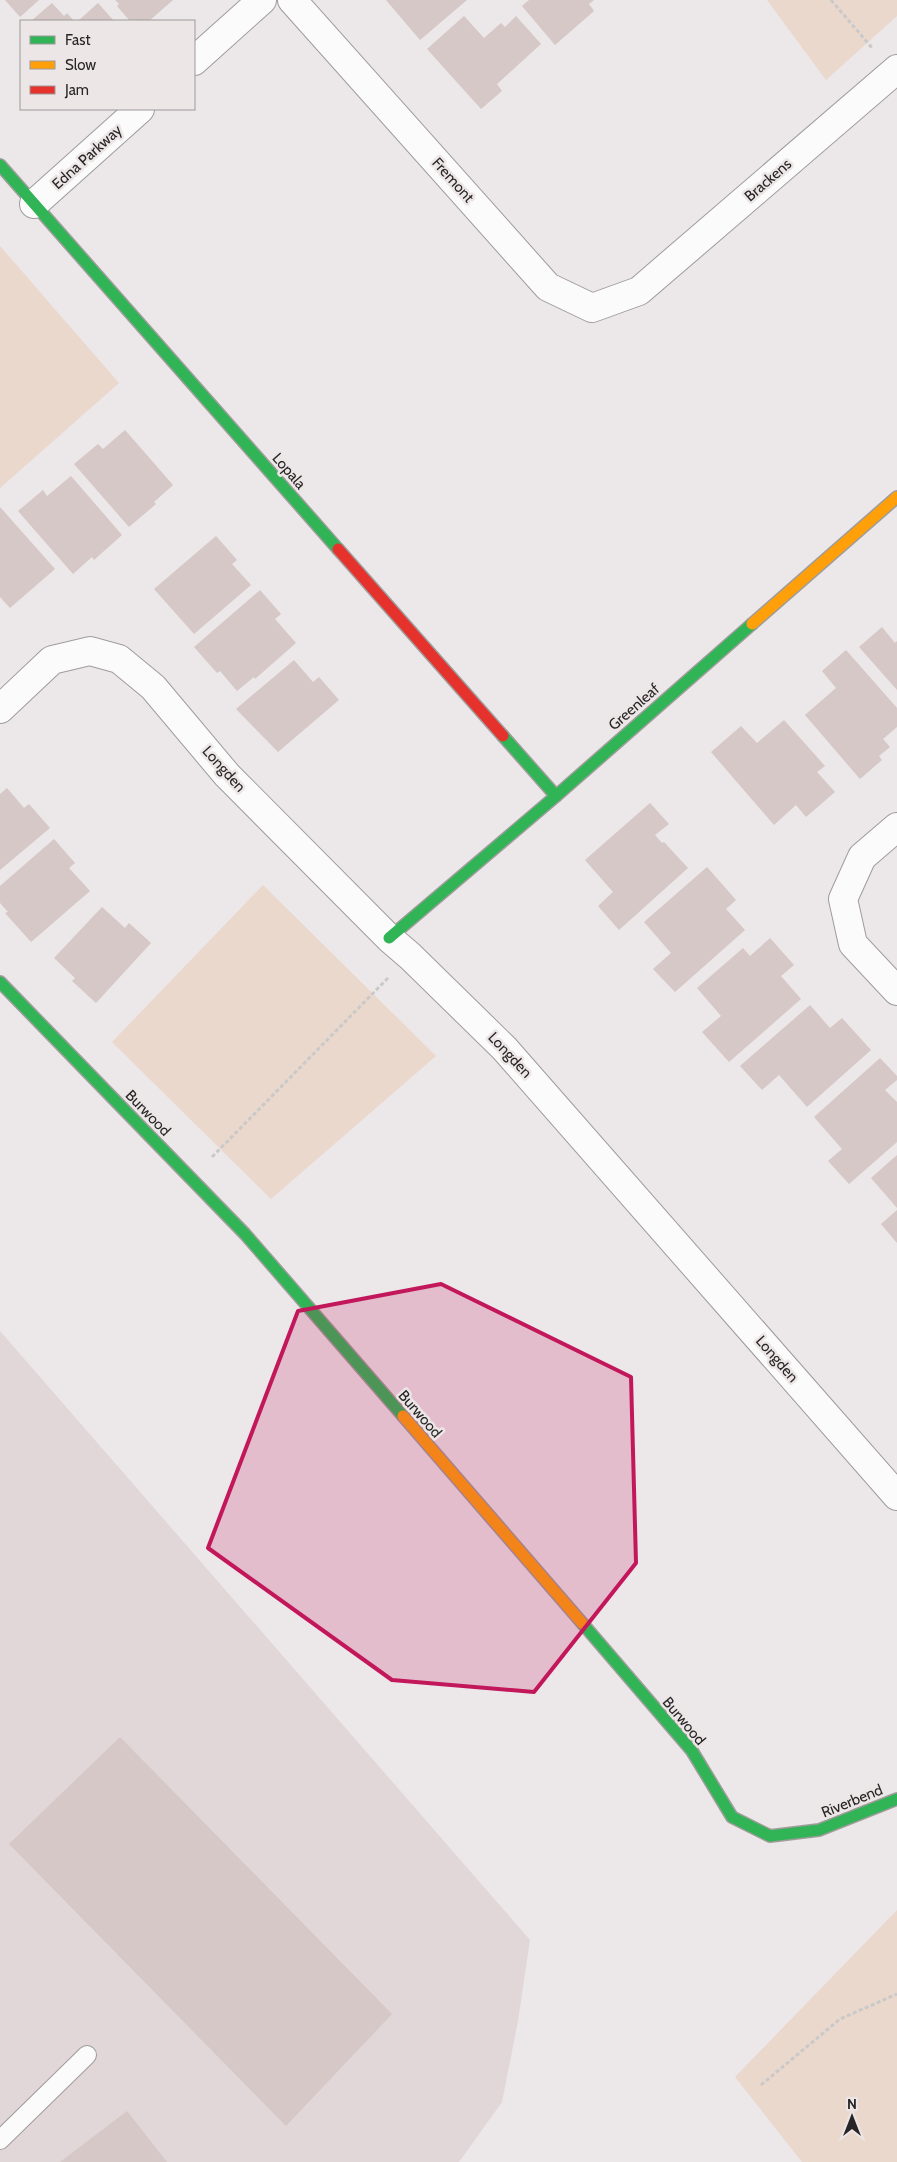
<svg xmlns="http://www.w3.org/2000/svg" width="897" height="2162" viewBox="0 0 897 2162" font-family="Cabin,sans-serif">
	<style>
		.built { fill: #e1d7d9 }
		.green { fill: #ebd8cd }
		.building { fill: #d5c8c6 }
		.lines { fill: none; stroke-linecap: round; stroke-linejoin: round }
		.lane-casing { stroke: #9f9c9c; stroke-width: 20 }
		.street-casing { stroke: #9f9c9c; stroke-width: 30 }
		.fast-casing { stroke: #9f9c9c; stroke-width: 14 }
		.slow-casing { stroke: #9f9c9c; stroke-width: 14 }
		.jam-casing { stroke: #9f9c9c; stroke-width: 14 }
		.path { stroke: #c9c9c9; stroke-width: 3; stroke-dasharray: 4 2.5; stroke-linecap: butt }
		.lane { stroke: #fcfbfc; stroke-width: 18 }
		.street { stroke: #fcfbfc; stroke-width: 28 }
		.fast { stroke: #30b455; stroke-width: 11 }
		.slow { stroke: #ff9f0a; stroke-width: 11 }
		.jam { stroke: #e5322d; stroke-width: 11 }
		.marked { fill: #c2185b; fill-opacity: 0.2; stroke: #c2185b; stroke-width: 4; stroke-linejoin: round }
		.labels { text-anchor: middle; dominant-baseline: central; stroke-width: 5; stroke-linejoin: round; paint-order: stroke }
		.street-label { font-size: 15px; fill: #282526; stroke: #ede6e7 }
	</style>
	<rect width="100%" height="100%" fill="#ece7e8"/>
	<polygon class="built" points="0,1331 530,1940 518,2021 502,2102 459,2162 0,2162"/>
	<g class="green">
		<polygon points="767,0 897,0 897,16 826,80"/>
		<polygon points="0,246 119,383 0,488"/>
		<polygon points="263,885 436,1056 271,1199 112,1042"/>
		<polygon points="897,1910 897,2162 802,2162 735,2077"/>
	</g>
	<g class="building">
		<polygon points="5,0 39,0 20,17"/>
		<polygon points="115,0 173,0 149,21 130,21 117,6 119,4"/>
		<polygon points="386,0 467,0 420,40"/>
		<polygon points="529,0 594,0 589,4 594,11 555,45 522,6"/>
		<polygon points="52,3 64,16 67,13 74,21 31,21"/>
		<polygon points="98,3 114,21 78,21"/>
		<polygon points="464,16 484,38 501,23 505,27 516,16 541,44 497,84 502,91 481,109 427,49"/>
		<polygon points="125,430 173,485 154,502 156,504 129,527 74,464 98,444 103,449"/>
		<polygon points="71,476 122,535 94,560 92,557 73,574 18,511 43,490 47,496"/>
		<polygon points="0,507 55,569 10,608 0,597"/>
		<polygon points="216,536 237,560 232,564 251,585 194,634 154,589"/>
		<polygon points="260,590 281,614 275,619 296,643 255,679 254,677 237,691 220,671 217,673 194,647"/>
		<polygon points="882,627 895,643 897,641 897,690 859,647"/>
		<polygon points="846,650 897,708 897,727 883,739 890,747 879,756 882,760 860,779 805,715 836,688 822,671"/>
		<polygon points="294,660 313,682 319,677 339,700 278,752 236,709"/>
		<polygon points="784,720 825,766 817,772 835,792 806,817 796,805 774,825 711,752 741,726 757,743"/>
		<polygon points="7,788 24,808 29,804 50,828 0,870 0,794"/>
		<polygon points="650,803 669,824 655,835 662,843 664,842 688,868 619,930 598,906 613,892 585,860"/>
		<polygon points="54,839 75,863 69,868 90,891 31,942 5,913 8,912 0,903 0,886"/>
		<polygon points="707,867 736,900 726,909 745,930 675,992 653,969 671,953 644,922"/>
		<polygon points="102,907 125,928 129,923 151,943 96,1003 72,981 75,978 54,958"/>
		<polygon points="770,938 794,965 781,976 801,999 729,1062 702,1032 721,1016 697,988 743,948 750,956"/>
		<polygon points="810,1005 830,1028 842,1018 871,1050 807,1107 779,1075 762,1090 740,1066"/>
		<polygon points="880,1058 897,1076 897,1080 885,1090 897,1102 897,1142 849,1184 828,1161 842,1149 814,1117"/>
		<polygon points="897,1155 897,1208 871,1178"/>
		<polygon points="897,1210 897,1243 881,1224"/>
		<polygon points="120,1737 392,2014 286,2126 9,1844"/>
		<polygon points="127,2111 167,2162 60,2162"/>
	</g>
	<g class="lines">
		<g class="lane-casing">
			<polyline id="lane" points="0,2140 87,2055"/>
		</g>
		<g class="street-casing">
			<g id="street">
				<polyline points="292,0 548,287 592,308 639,291 897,69"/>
				<polyline points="194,61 262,0"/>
				<polyline points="34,204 140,109"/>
				<polyline points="0,709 52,660 90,651 119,659 153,687 227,775 389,938 410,956 504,1048 897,1496"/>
				<polyline points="897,827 862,857 843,899 853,944 897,991"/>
			</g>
		</g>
		<g class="fast-casing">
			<g id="fast">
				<polyline points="0,165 338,549"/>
				<polyline points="503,736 556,796"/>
				<polyline points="389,938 556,796 752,624"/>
				<polyline points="0,982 245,1234 403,1416"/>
				<polyline points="583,1624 692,1751 732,1817 770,1836 819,1830 897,1799"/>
			</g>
		</g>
		<g class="slow-casing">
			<g id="slow">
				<polyline points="752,624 897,497"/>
				<polyline points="403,1416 583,1624"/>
			</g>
		</g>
		<g class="jam-casing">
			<polyline id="jam" points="338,549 503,736"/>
		</g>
		<g class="path">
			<polyline points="831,0 873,49"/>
			<polyline points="212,1157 388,978"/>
			<polyline points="761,2085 840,2019 897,1994"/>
		</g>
		<use href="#lane" class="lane"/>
		<use href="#street" class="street"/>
		<use href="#fast" class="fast"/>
		<use href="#slow" class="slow"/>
		<use href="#jam" class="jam"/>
	</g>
	<path class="marked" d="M441 1284 631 1377 636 1563 534 1692 392 1680 208 1548 298 1311Z"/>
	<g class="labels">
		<g class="street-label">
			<text transform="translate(87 157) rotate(-42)">Edna Parkway</text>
			<text transform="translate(453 180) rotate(48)">Fremont</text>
			<text transform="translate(768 180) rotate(-41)">Brackens</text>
			<text transform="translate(289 471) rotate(49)">Lopala</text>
			<text transform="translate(634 707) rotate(-41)">Greenleaf</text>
			<text transform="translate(224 769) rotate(48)">Longden</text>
			<text transform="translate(510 1055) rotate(47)">Longden</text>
			<text transform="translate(148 1113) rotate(46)">Burwood</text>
			<text transform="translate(777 1359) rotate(49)">Longden</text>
			<text transform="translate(420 1414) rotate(49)">Burwood</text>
			<text transform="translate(684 1721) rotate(50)">Burwood</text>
			<text transform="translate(852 1801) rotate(-22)">Riverbend</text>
		</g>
	</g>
	<rect x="20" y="20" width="175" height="90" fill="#ede6e7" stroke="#9e999a"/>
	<rect x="30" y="36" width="25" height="8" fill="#30b455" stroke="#9e999a"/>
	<text x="65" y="45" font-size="15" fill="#282526">Fast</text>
	<rect x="30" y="61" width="25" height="8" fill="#ff9f0a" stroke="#9e999a"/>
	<text x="65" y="70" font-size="15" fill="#282526">Slow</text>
	<rect x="30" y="86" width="25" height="8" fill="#e5322d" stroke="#9e999a"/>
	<text x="65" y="95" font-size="15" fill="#282526">Jam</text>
	<g transform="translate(852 2117)" stroke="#ede6e7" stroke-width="4" paint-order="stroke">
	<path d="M0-4L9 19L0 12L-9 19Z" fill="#282526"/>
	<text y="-8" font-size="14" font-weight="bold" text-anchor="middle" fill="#282526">N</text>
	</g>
</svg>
